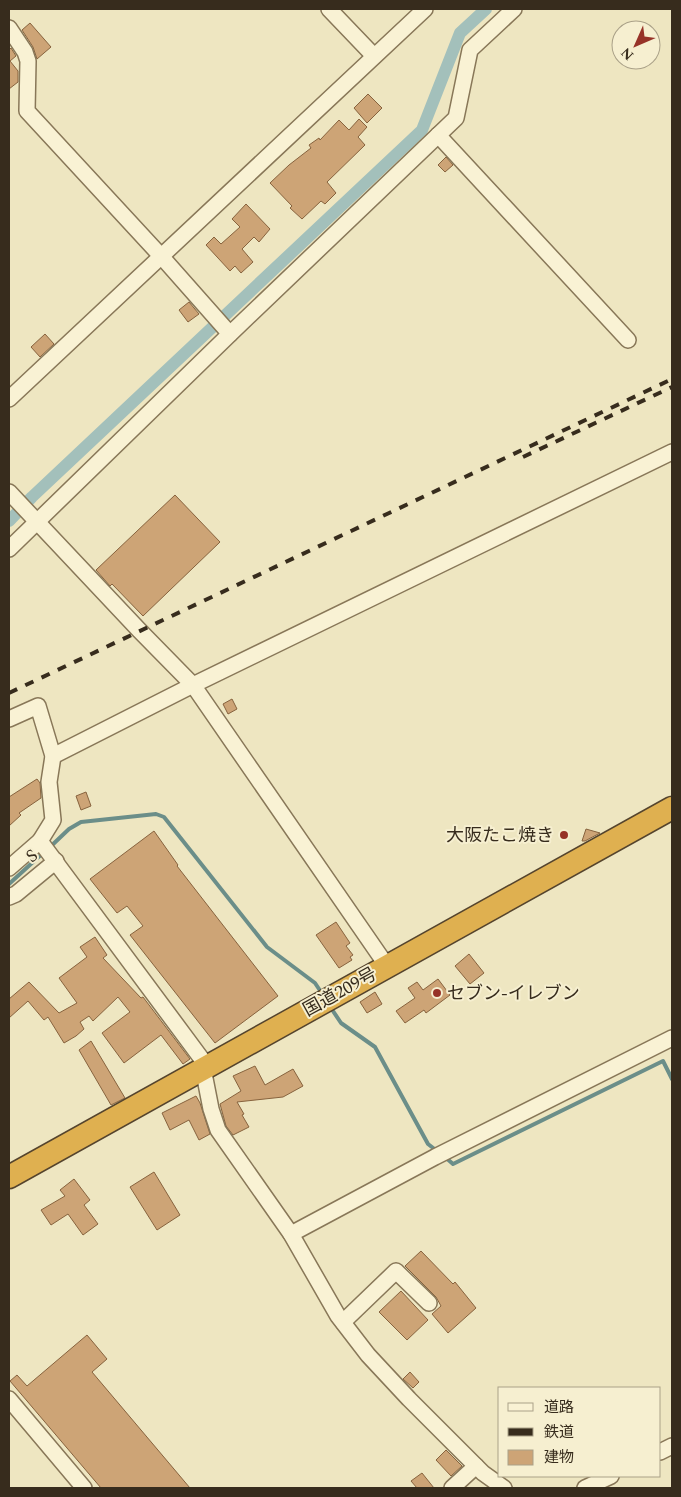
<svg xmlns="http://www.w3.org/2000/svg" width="681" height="1497" viewBox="0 0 681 1497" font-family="Spectral,'Noto Sans JP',serif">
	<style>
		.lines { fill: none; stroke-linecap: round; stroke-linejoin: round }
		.stream { stroke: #6b8e89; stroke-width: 4 }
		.canal { stroke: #a3c0bb; stroke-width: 12 }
		.building { fill: #cda476; stroke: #87633e }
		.minor-casing { stroke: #887758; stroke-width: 18 }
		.highway-casing { stroke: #55442d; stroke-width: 25 }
		.minor { stroke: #f9f2d4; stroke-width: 15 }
		.highway { stroke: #dfb050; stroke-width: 22 }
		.rail { stroke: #372c1d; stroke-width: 4; stroke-dasharray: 9 9; stroke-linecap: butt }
		.poi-dot { fill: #973328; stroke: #f6efd0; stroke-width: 2 }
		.labels { text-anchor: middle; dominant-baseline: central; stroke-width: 4; stroke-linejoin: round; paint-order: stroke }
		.poi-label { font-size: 18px; fill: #372c1d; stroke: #f6efd0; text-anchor: end }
		.street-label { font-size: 18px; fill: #372c1d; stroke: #f6efd0 }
	</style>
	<rect width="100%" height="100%" fill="#eee6c1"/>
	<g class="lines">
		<g class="stream">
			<polyline points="49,848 69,829 81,822 156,814 164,817 267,947 315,983 323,995"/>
			<polyline points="9,884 44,852"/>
			<polyline points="331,1008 341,1023 375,1047 428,1144 437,1151"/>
			<polyline points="445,1157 453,1164 663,1061 672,1079"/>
		</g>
		<polyline class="canal" points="9,521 32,497 422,130 460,33 486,9"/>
	</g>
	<g class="building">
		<polygon points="30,23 51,47 37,59 33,47 22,30"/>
		<polygon points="11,48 16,56 10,61 18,71 18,82 9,89 9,50"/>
		<polygon points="368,94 382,108 367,123 354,108"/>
		<polygon points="359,119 367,127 358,137 365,145 327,182 336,193 325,204 321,201 302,219 290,208 292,206 270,183 289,165 311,148 309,145 319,138 320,140 339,120 349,130"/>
		<polygon points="446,157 453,165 445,172 438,165"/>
		<polygon points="246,204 270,229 259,242 254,237 242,249 253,262 241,273 235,266 230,271 206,245 214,237 221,244 240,227 232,219"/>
		<polygon points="189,302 199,314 188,322 179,310"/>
		<polygon points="45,334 54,344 40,357 31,347"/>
		<polygon points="175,495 220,542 143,616 112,584 110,586 96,570"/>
		<polygon points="232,699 237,709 228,714 223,704"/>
		<polygon points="37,779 40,783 41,798 19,813 21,815 9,826 9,797"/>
		<polygon points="86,792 91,806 81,810 76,796"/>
		<polygon points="586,829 600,833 585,841 582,841"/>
		<polygon points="154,831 178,865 177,866 278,996 215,1043 130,935 143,926 127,906 117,913 90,879"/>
		<polygon points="336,922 350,943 346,946 353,955 350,957 352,960 339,968 316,935"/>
		<polygon points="95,937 107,955 103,958 141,998 143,997 190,1059 183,1064 161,1035 124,1063 102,1033 130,1012 118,997 93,1021 89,1016 80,1022 84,1029 76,1036 64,1043 48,1017 44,1020 28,1001 9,1018 9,999 29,982 59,1013 77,1003 59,978 87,957 80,947"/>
		<polygon points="469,954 484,973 470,984 455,966"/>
		<polygon points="438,979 450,995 426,1013 424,1010 405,1023 396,1011 415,998 408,988 417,982 423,990"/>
		<polygon points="375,992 382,1004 367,1013 360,1002"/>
		<polygon points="91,1041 125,1098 111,1105 79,1050"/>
		<polygon points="255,1066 265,1085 293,1069 303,1086 283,1097 237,1102 244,1114 242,1115 249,1127 233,1135 226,1126 220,1104 241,1091 233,1076"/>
		<polygon points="196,1096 200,1103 210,1134 199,1140 189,1120 170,1130 162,1113"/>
		<polygon points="154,1172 180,1215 157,1230 130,1187"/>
		<polygon points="74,1179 90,1200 84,1205 98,1224 83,1235 68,1214 51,1225 41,1210 65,1196 60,1190"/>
		<polygon points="421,1251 453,1284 455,1282 476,1308 448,1333 432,1314 441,1306 436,1297 405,1266"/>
		<polygon points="401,1291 428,1320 407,1340 379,1312"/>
		<polygon points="87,1335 107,1359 92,1372 190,1488 101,1488 10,1381 17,1375 27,1386"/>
		<polygon points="410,1372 419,1382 413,1388 403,1379"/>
		<polygon points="446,1450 462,1466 451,1476 436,1460"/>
		<polygon points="422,1473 434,1488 417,1488 411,1481"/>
	</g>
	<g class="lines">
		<g class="minor-casing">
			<g id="minor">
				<polyline points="329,9 374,56"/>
				<polyline points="9,28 25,52 28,61 27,111 161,256 230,334"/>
				<polyline points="438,135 628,340"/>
				<polyline points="9,399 425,9"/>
				<polyline points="9,492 139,630 193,685 387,966"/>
				<polyline points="9,549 230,334 456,118 470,50 514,9"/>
				<polyline points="9,719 38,706 53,756 49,782 53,820 40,841 201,1058 211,1109 218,1130 291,1234 338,1316 368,1355 409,1399 483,1473 504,1488"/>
				<polyline points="53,756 193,685 672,452"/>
				<polyline points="9,868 40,841"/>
				<polyline points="9,897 16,894 56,861"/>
				<polyline points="291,1234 435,1157 672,1038"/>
				<polyline points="343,1322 396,1271 429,1303"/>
				<polyline points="9,1399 84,1488"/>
				<polyline points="660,1452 672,1446"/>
				<polyline points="452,1488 476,1466"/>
				<polyline points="585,1488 611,1476"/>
			</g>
		</g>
		<g class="highway-casing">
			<polyline id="highway" points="9,1177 672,808"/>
		</g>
		<use href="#minor" class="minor"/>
		<use href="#highway" class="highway"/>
		<g class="rail">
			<polyline points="523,457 672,387"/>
			<polyline points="9,693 672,379"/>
		</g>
	</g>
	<g class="poi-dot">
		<circle cx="564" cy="835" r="5"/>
		<circle cx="437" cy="993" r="5"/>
	</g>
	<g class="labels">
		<g class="poi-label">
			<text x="554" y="835">大阪たこ焼き</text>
			<text x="447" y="993" text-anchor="start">セブン-イレブン</text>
		</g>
		<g class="street-label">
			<text transform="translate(32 856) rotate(-40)">S</text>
			<text transform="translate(340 992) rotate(-29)">国道209号</text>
		</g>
	</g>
	<rect width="681" height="1497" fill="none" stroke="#372c1d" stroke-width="20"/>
	<rect x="498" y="1387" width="162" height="90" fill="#f6efd0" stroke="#aaa188"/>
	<rect x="508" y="1403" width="25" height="8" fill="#f9f2d4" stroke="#aaa188"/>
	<text x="544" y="1412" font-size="15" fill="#372c1d">道路</text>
	<rect x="508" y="1428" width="25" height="8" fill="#372c1d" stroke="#aaa188"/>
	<text x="544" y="1437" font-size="15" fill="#372c1d">鉄道</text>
	<rect x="508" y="1450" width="25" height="15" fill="#cda476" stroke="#aaa188"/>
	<text x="544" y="1462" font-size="15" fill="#372c1d">建物</text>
	<g transform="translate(636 45) rotate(225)"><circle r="24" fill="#f6efd0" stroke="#aaa188"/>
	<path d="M0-4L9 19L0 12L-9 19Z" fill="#973328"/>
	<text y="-8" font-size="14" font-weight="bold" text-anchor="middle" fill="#372c1d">N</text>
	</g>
</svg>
